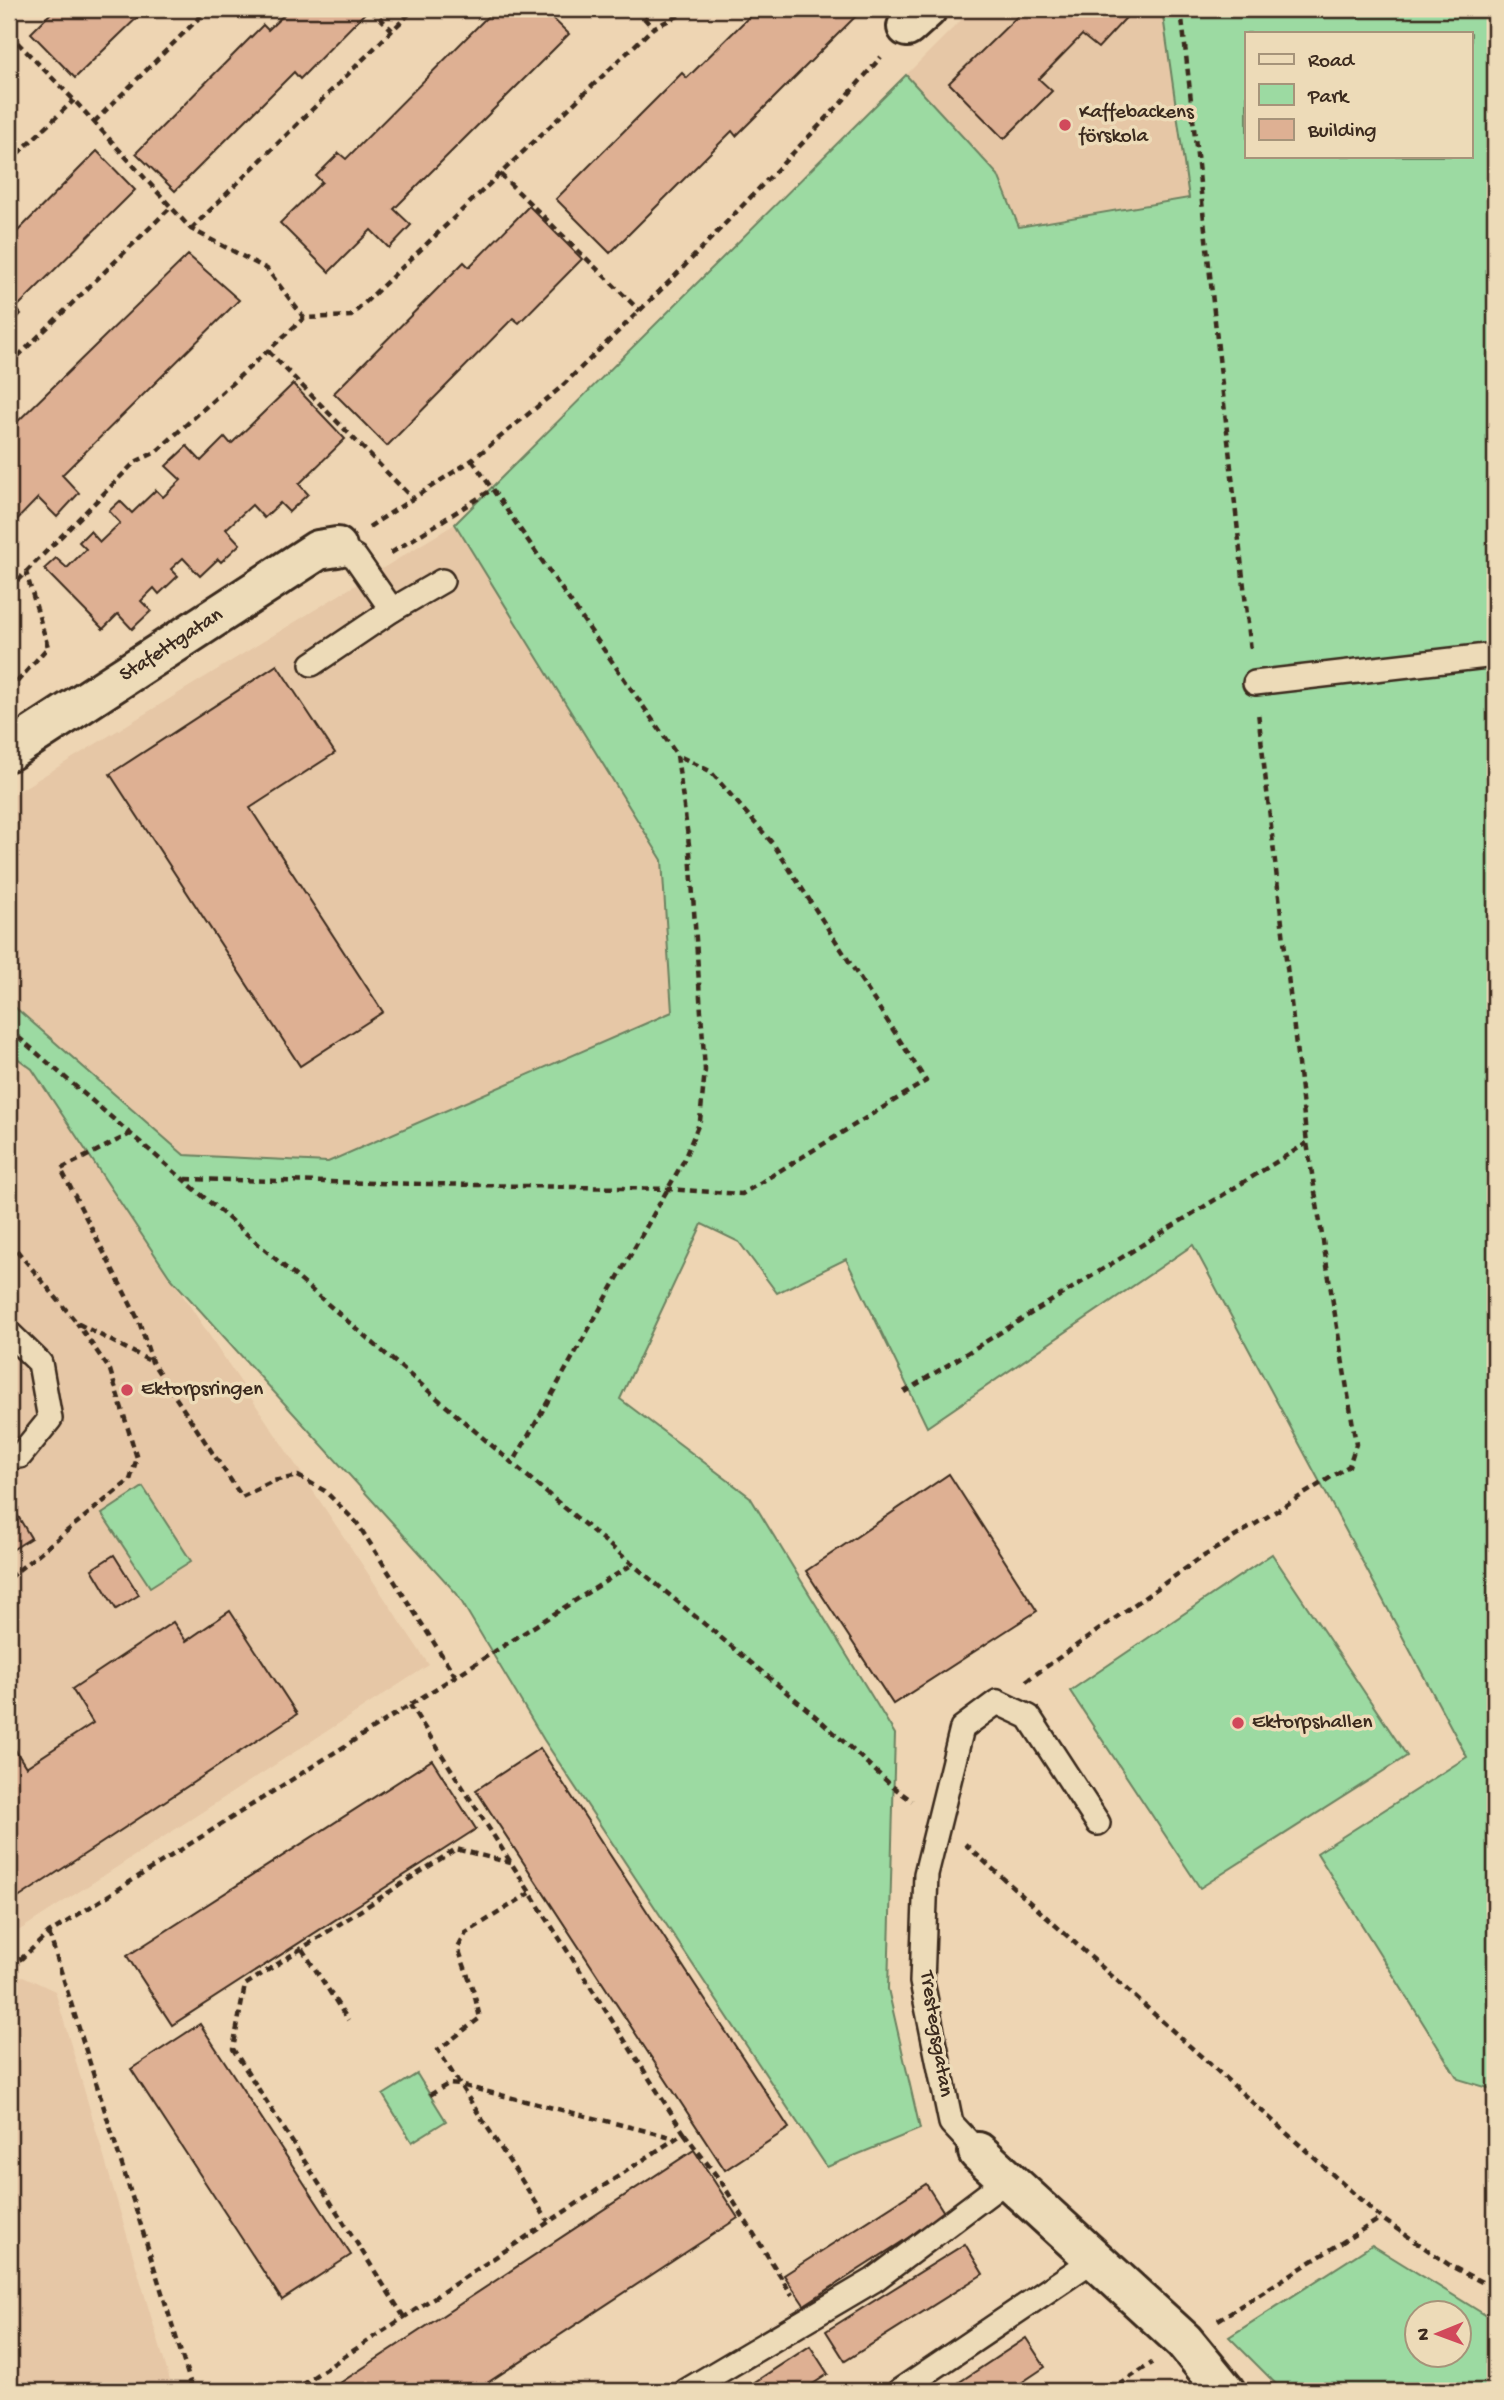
<svg xmlns="http://www.w3.org/2000/svg" width="1504" height="2400" viewBox="0 0 1504 2400" font-family="'Gochi Hand',sans-serif">
	<style>
		.built { fill: #e6c7a6 }
		.green { fill: #9cdaa2; stroke: #6c8260; stroke-width: 2; fill-rule: evenodd }
		.building { fill: #deb093; stroke: #3b2a1e; stroke-width: 2 }
		.lines { fill: none; stroke-linecap: round; stroke-linejoin: round }
		.lane-casing { stroke: #3b2a1e; stroke-width: 28 }
		.street-casing { stroke: #3b2a1e; stroke-width: 44 }
		.path { stroke: #3b2a1e; stroke-width: 4.5; stroke-dasharray: 7 5; stroke-linecap: butt }
		.lane { stroke: #eddbb8; stroke-width: 23 }
		.street { stroke: #eddbb8; stroke-width: 38 }
		.poi-dot { fill: #d1495b; stroke: #eddbb8; stroke-width: 2.5 }
		.labels { text-anchor: middle; dominant-baseline: central; stroke-width: 7; stroke-linejoin: round; paint-order: stroke }
		.poi-label { font-size: 21px; fill: #3b2a1e; stroke: #eddbb8; text-anchor: start }
		.street-label { font-size: 21px; fill: #3b2a1e; stroke: #eddbb8 }
	</style>
	<rect width="100%" height="100%" fill="#eed5b3"/>
	<filter id="ink" filterUnits="userSpaceOnUse"><feTurbulence type="fractalNoise" baseFrequency=".0143" numOctaves="2"/><feDisplacementMap in="SourceGraphic" scale="14" xChannelSelector="R" yChannelSelector="G"/><feConvolveMatrix kernelMatrix="1 2 1 2 8 2 1 2 1" color-interpolation-filters="sRGB"/></filter>
	<g filter="url(#ink)">
		<g class="built">
			<polygon points="972,9 1162,9 1189,198 1019,227 998,174 906,75"/>
			<polygon points="455,524 662,860 672,1012 328,1162 184,1155 9,1002 9,797"/>
			<polygon points="9,1052 32,1069 429,1665 9,1937"/>
			<polygon points="23,1976 55,1991 173,2391 9,2391 9,1980"/>
		</g>
		<g class="green">
			<path d="M1162 9H1495V2090L1458 2079 1317 1853 1467 1757 1193 1245 927 1427 846 1259 777 1293 739 1242 702 1224 620 1399 750 1497 895 1734 888 1989 920 2129 827 2167 544 1740 457 1594 169 1276 32 1069 9 1052V1002L184 1155 328 1162 672 1012 662 860 455 524 906 75 998 175 1019 227 1189 198ZM1247 33H1471V156H1247Z"/>
			<polygon points="143,1487 191,1561 150,1587 102,1514"/>
			<polygon points="1272,1554 1407,1756 1200,1888 1070,1691"/>
			<polygon points="417,2074 446,2121 412,2142 383,2095"/>
			<path d="M1372 2245 1495 2321V2391H1280L1278 2386 1229 2337ZM1416 2312H1458V2354H1416Z"/>
		</g>
		<g class="building">
			<polygon points="55,9 146,9 75,78 31,33"/>
			<polygon points="290,9 364,9 367,11 300,79 294,72 175,191 136,153 263,25 268,30"/>
			<polygon points="495,9 543,9 569,34 394,209 411,225 389,248 371,230 329,272 280,223 322,182 316,176 339,153 346,159"/>
			<polygon points="757,9 862,10 736,136 732,131 610,253 556,199 682,73 687,78"/>
			<polygon points="1025,9 1134,9 1098,48 1082,35 1039,79 1052,91 1004,139 949,83"/>
			<polygon points="97,151 135,190 16,308 21,314 9,327 9,240"/>
			<polygon points="529,206 582,259 519,323 513,318 387,446 334,393 464,262 469,267"/>
			<polygon points="188,255 239,300 62,475 79,493 57,517 38,498 9,528 9,422 13,426"/>
			<polygon points="293,384 345,439 299,484 308,494 289,512 280,503 264,518 252,505 226,529 240,544 221,562 218,559 200,576 183,558 171,569 178,576 159,594 154,588 141,601 151,611 132,629 118,614 103,629 44,569 56,558 67,568 86,549 79,542 90,531 100,542 120,523 109,511 120,501 132,513 156,490 163,497 181,480 166,466 187,446 201,461 225,437 231,444"/>
			<polygon points="277,665 335,753 250,808 383,1012 300,1066 110,774"/>
			<polygon points="949,1474 1037,1611 893,1704 806,1571"/>
			<polygon points="9,1501 31,1538 9,1552"/>
			<polygon points="114,1555 139,1595 116,1609 92,1569"/>
			<polygon points="230,1611 297,1714 9,1904 9,1740 26,1767 93,1723 72,1689 173,1622 186,1641"/>
			<polygon points="540,1748 789,2128 725,2170 476,1790"/>
			<polygon points="432,1760 476,1829 172,2025 127,1956"/>
			<polygon points="200,2024 351,2255 282,2300 131,2069"/>
			<polygon points="694,2150 738,2218 475,2391 328,2391"/>
			<polygon points="926,2184 945,2214 804,2305 784,2275"/>
			<polygon points="965,2244 983,2274 845,2361 826,2331"/>
			<polygon points="1026,2338 1045,2367 1009,2391 946,2391"/>
			<polygon points="810,2346 828,2374 802,2391 741,2391"/>
		</g>
		<g class="lines">
			<g class="lane-casing">
				<g id="lane">
					<polyline points="392,610 442,581"/>
					<polyline points="312,664 392,610 355,557 337,547"/>
					<polyline points="1255,683 1495,655"/>
					<polyline points="9,1333 40,1363 50,1419 20,1456 9,1456"/>
					<polyline points="978,2152 951,2123 922,1982 926,1874 962,1728 997,1702 1029,1717 1098,1823"/>
					<polyline points="686,2391 874,2280 1008,2179"/>
					<polyline points="899,2391 1093,2260"/>
				</g>
			</g>
			<g class="street-casing">
				<g id="street">
					<polyline points="907,27 927,9"/>
					<polyline points="9,751 318,550 337,547"/>
					<polyline points="978,2152 1184,2341 1225,2391"/>
				</g>
			</g>
			<g class="path">
				<polyline points="371,9 392,30"/>
				<polyline points="636,9 653,28"/>
				<polyline points="1181,9 1251,651"/>
				<polyline points="9,34 74,100 191,229 267,269 304,318"/>
				<polyline points="94,122 208,9"/>
				<polyline points="9,162 74,100"/>
				<polyline points="500,174 640,311"/>
				<polyline points="191,229 414,9"/>
				<polyline points="268,351 414,500"/>
				<polyline points="9,365 171,207"/>
				<polyline points="472,460 677,755 690,852 705,1070 700,1121 683,1162 513,1463"/>
				<polyline points="369,527 472,460 559,389 672,279 841,103 881,57"/>
				<polyline points="391,553 493,489"/>
				<polyline points="9,589 135,462 156,452 304,318 351,316 653,28 692,9"/>
				<polyline points="9,691 48,647 26,572"/>
				<polyline points="9,1029 548,1494 820,1720 892,1786 912,1801"/>
				<polyline points="132,1133 61,1169 139,1321 152,1362 242,1497 273,1481 298,1476 325,1491 357,1523 456,1677"/>
				<polyline points="186,1179 668,1189 742,1194 926,1081 774,845 710,771 677,755"/>
				<polyline points="9,1241 77,1323 152,1362"/>
				<polyline points="904,1392 1307,1143"/>
				<polyline points="9,1576 10,1577 130,1480 137,1458 110,1370 77,1323"/>
				<polyline points="1026,1681 1199,1559 1349,1466 1356,1444 1307,1143 1258,712"/>
				<polyline points="965,1844 1381,2218 1451,2266 1495,2289"/>
				<polyline points="530,1893 466,1933 458,1948 474,1993 480,2018 438,2050 460,2085 675,2138"/>
				<polyline points="49,1933 193,2391"/>
				<polyline points="302,1949 348,2020"/>
				<polyline points="9,1966 22,1958 49,1933 633,1564"/>
				<polyline points="430,2095 448,2084 460,2085 548,2221"/>
				<polyline points="684,2133 722,2183 792,2295"/>
				<polyline points="404,2317 233,2049 245,1985 456,1849 511,1863"/>
				<polyline points="1218,2320 1381,2218"/>
				<polyline points="292,2391 684,2133 410,1705"/>
				<polyline points="1109,2391 1152,2363"/>
			</g>
			<use href="#lane" class="lane"/>
			<use href="#street" class="street"/>
		</g>
	</g>
	<g class="poi-dot">
		<circle cx="1065" cy="125" r="7"/>
		<circle cx="127" cy="1390" r="7"/>
		<circle cx="1238" cy="1723" r="7"/>
	</g>
	<g class="labels">
		<g class="poi-label">
			<text x="1079" y="113">Kaffebackens<tspan x="1079" dy="24">förskola</tspan></text>
			<text x="141" y="1390">Ektorpsringen</text>
			<text x="1252" y="1723">Ektorpshallen</text>
		</g>
		<g class="street-label">
			<text transform="translate(172 646) rotate(-33)">Stafettgatan</text>
			<text transform="translate(935 2034) rotate(81)">Trestegsgatan</text>
		</g>
	</g>
	<rect width="1504" height="2400" fill="none" stroke="#eddbb8" stroke-width="35"/>
	<rect x="18" y="18" width="1469" height="2365" fill="none" stroke="#3b2a1e" stroke-width="2.5" filter="url(#ink)"/>
	<rect x="1245" y="32" width="228" height="126" fill="#eddbb8" stroke="#a6947a" stroke-width="2"/>
	<rect x="1259" y="54" width="35" height="10" fill="#eddbb8" stroke="#a6947a" stroke-width="2"/>
	<text x="1308" y="66" font-size="21" fill="#3b2a1e">Road</text>
	<rect x="1259" y="84" width="35" height="21" fill="#9cdaa2" stroke="#a6947a" stroke-width="2"/>
	<text x="1308" y="102" font-size="21" fill="#3b2a1e">Park</text>
	<rect x="1259" y="119" width="35" height="21" fill="#deb093" stroke="#a6947a" stroke-width="2"/>
	<text x="1308" y="136" font-size="21" fill="#3b2a1e">Building</text>
	<g transform="translate(1438 2334) rotate(269)"><circle r="33" fill="#eddbb8" stroke="#a6947a" stroke-width="2"/>
	<path d="M0-5L12 26L0 18L-12 26Z" fill="#d1495b"/>
	<text y="-10" font-size="19" font-weight="bold" text-anchor="middle" fill="#3b2a1e">N</text>
	</g>
</svg>
